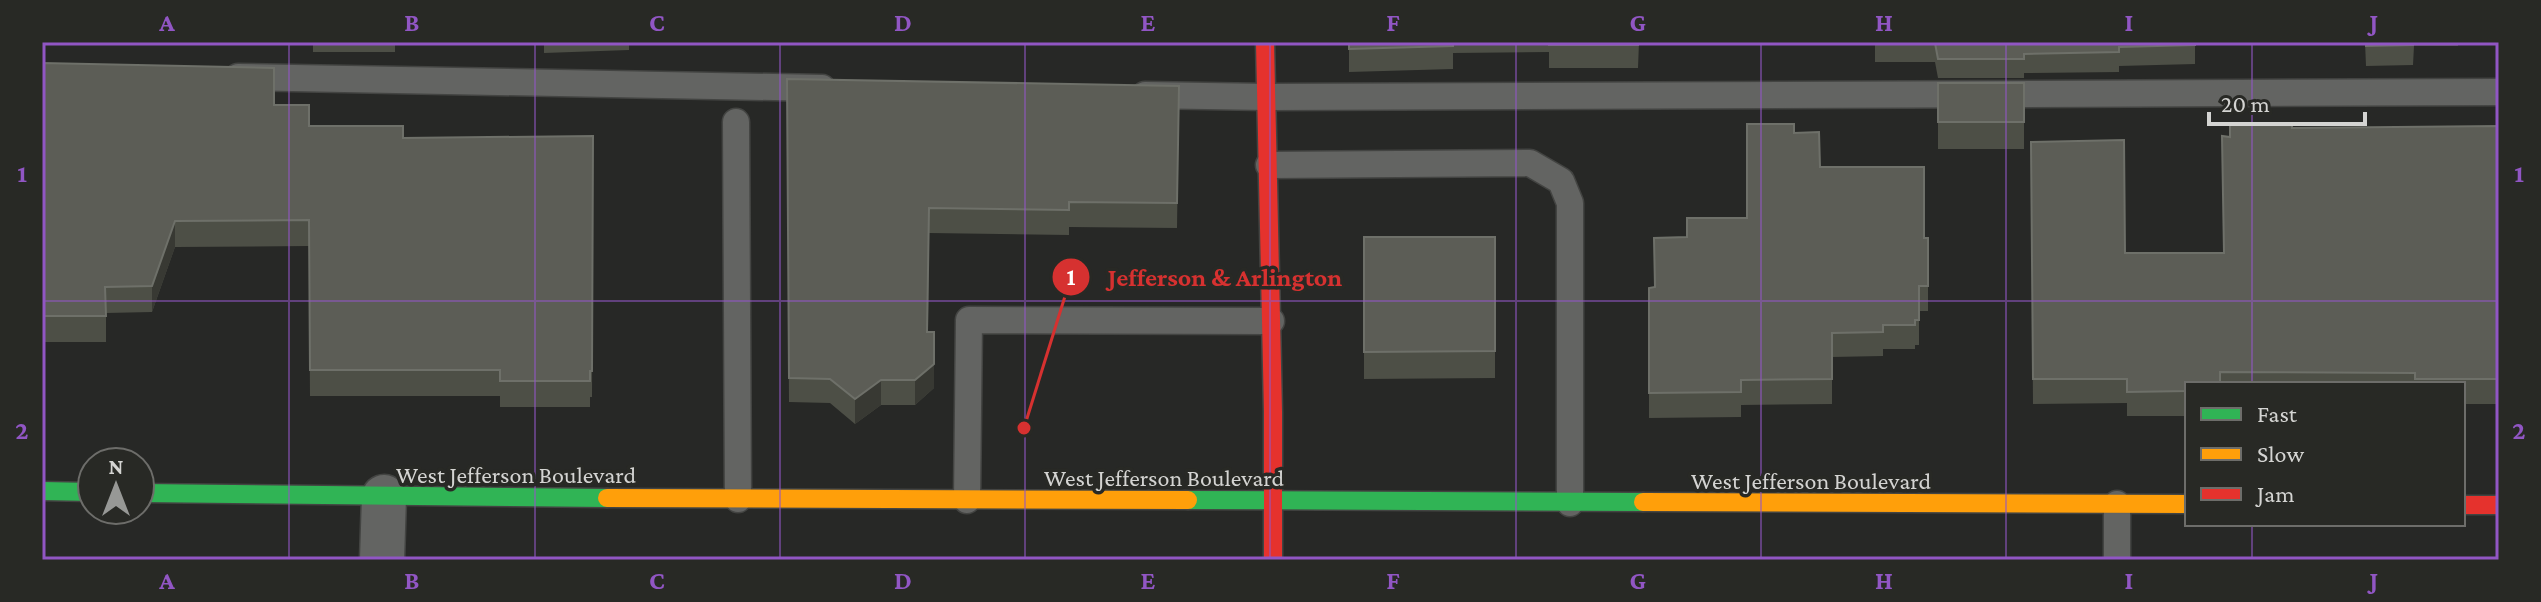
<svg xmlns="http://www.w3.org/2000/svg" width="2541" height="602" viewBox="0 0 2541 602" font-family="'Crimson Pro',serif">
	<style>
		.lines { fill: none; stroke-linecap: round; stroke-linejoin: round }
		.lane-casing { stroke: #434442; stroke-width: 29 }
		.street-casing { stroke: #434442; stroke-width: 47 }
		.fast-casing { stroke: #434442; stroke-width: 21 }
		.slow-casing { stroke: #434442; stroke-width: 21 }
		.jam-casing { stroke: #434442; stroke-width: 21 }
		.lane { stroke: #636462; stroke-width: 26 }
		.street { stroke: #636462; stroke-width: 44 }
		.fast { stroke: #30b455; stroke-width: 18 }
		.slow { stroke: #ff9f0a; stroke-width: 18 }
		.jam { stroke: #e5322d; stroke-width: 18 }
		.wall { fill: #4d4f46 }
		.shaded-wall { fill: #383933 }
		.building { fill: #5c5d56; stroke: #6e7069; stroke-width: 2 }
		.grid { fill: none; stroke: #9156c4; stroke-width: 2; stroke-opacity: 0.55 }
		.labels { text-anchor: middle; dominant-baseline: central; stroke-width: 7; stroke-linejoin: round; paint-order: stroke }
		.street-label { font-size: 24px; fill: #d4d4d2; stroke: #282925 }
		.leader { fill: none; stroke: #d63130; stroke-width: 3 }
		.callout-dot { fill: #d63130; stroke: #282925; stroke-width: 3 }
		.mark-label { font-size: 24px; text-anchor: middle; font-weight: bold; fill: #fff }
		.callout-label { font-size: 26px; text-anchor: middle; font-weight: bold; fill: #d63130; stroke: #282925; stroke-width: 7; stroke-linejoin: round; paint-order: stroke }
		.neatline { fill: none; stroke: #9156c4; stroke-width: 3 }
		.grid-label { font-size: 26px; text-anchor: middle; font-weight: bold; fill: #9156c4 }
	</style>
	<rect width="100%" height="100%" fill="#272826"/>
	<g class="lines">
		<g class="lane-casing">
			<g id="lane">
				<polyline points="238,77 822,88"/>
				<polyline points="1145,95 1267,97 2499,92"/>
				<polyline points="736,122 738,499"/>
				<polyline points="1269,165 1530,163 1561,181 1570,203 1570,503"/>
				<polyline points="967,500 969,320 1271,321"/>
				<polyline points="2117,504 2117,560"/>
			</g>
		</g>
		<g class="street-casing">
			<polyline id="street" points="382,560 384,497"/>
		</g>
		<g class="fast-casing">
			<g id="fast">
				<polyline points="42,491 92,492"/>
				<polyline points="140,493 607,498"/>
				<polyline points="1188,500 1643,502"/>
			</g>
		</g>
		<g class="slow-casing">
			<g id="slow">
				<polyline points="607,498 1188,500"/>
				<polyline points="1643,502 2187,504"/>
			</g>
		</g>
		<g class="jam-casing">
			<g id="jam">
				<polyline points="1265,42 1273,412 1273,560"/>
				<polyline points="2463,505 2499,505"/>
			</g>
		</g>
		<use href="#lane" class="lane"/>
		<use href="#street" class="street"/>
		<use href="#fast" class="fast"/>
		<use href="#slow" class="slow"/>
		<use href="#jam" class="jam"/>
	</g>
	<g class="wall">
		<rect x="313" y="42" width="82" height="10"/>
		<polygon points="544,42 629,42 629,50 544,53"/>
		<polygon points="1349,42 1639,42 1638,68 1549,68 1549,52 1453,53 1453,69 1349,72"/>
		<polygon points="1875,42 2195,42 2195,64 2119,66 2119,72 2024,73 2024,78 1938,78 1935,62 1875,62"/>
		<polygon points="2365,42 2458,42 2458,46 2414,46 2413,65 2366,66"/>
		<polygon points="42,63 274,105 309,126 403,138 593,136 592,397 590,397 590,407 500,407 500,396 310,396 309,246 175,247 152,312 106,313 106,342 42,342"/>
		<polygon points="787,79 1179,86 1177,228 1069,227 1069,235 929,233 928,332 934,388 915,405 881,405 855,424 830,403 789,402"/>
		<rect x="1938" y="83" width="86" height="66"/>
		<polygon points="2499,126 2499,404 2463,404 2463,384 2187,384 2187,416 2127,416 2127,403 2033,404 2031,142 2125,253 2223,253 2230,137 2292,128"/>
		<polygon points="1794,133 1820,167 1924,238 1928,238 1928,311 1919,311 1919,345 1915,345 1915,349 1883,349 1883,356 1832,357 1832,404 1741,405 1741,417 1649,418 1649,288 1654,287 1687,237 1747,218"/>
		<polygon points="1364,237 1495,237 1495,378 1364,379"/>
	</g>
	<g class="shaded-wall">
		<polygon points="175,221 175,247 152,312 152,286"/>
		<polygon points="934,332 934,388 915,405 915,380"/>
		<polygon points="881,380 881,405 855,424 855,399"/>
	</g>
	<g class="building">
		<polygon points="1349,42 1453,42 1453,46 1349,49"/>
		<rect x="1549" y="42" width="89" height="3"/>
		<polygon points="1875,42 2195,42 2195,45 2119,47 2119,52 2024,54 2024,59 1938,59 1935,43"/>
		<polygon points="2366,42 2413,42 2413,45 2366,46"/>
		<polygon points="42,63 274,68 274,105 309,105 309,126 403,126 403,138 593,136 592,371 590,371 590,381 500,381 500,370 310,370 309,220 175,221 152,286 105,287 106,316 42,316"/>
		<polygon points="787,79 1179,86 1177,203 1069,202 1069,210 929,208 927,332 934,332 934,364 915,380 881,380 855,399 830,379 789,378"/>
		<rect x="1938" y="83" width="86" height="39"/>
		<polygon points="1747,124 1794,124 1794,133 1819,132 1820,167 1924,167 1924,238 1928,238 1928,286 1919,286 1919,320 1915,320 1915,325 1883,325 1883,332 1832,333 1832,379 1741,380 1741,392 1649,393 1649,288 1655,287 1654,238 1687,237 1687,218 1747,218"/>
		<polygon points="2230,124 2292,125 2292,128 2499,126 2499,379 2415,379 2415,373 2220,372 2220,384 2187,384 2187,391 2127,392 2127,379 2033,379 2031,142 2124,140 2125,253 2224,253 2222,136 2230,137"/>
		<polygon points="1364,237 1495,237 1495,351 1364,352"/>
		<rect x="42" y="559" width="50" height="1"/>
		<rect x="454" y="559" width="219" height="1"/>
	</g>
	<path class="grid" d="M289 42V560M535 42V560M780 42V560M1025 42V560M1270 42V560M1516 42V560M1761 42V560M2006 42V560M2252 42V384M42 301H2499M2252 524V560"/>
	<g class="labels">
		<g class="street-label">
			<text x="516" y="474">West Jefferson Boulevard</text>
			<text x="1164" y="477">West Jefferson Boulevard</text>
			<text x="1811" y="480">West Jefferson Boulevard</text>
		</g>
	</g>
	<path class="leader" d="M1024 428L1071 277"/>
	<g class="callout-dot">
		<circle cx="1024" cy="428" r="8"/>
		<circle cx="1071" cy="277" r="20"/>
	</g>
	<g class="mark-label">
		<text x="1071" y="285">1</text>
	</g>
	<g class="callout-label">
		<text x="1225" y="286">Jefferson &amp; Arlington</text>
	</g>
	<rect width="2541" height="602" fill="none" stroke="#282925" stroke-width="88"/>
	<rect x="2185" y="382" width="280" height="144" fill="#282925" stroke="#6d6d6a" stroke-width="2"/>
	<rect x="2201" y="408" width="40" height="12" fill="#30b455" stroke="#6d6d6a" stroke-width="2"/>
	<text x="2257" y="422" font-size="24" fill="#d4d4d2">Fast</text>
	<rect x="2201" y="448" width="40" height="12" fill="#ff9f0a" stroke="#6d6d6a" stroke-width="2"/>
	<text x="2257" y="462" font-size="24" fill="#d4d4d2">Slow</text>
	<rect x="2201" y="488" width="40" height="12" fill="#e5322d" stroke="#6d6d6a" stroke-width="2"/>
	<text x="2257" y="502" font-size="24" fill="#d4d4d2">Jam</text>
	<g transform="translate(116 486)"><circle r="38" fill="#282925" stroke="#6d6d6a" stroke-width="2"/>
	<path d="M0-6L14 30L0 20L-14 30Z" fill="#979896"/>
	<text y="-12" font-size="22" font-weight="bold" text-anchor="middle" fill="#d4d4d2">N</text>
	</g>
	<path d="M2209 112v12h156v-12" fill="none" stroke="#d4d4d2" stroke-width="4"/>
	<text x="2221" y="112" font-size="24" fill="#d4d4d2" stroke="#282925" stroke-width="6" paint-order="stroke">20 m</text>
	<rect x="44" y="44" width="2453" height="514" class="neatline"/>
	<g class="grid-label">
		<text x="167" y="31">A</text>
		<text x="412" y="31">B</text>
		<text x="657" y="31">C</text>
		<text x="903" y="31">D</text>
		<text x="1148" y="31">E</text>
		<text x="1393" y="31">F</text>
		<text x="1638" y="31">G</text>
		<text x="1884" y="31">H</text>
		<text x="2129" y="31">I</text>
		<text x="2374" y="31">J</text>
		<text x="22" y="182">1</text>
		<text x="2519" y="182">1</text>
		<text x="22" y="439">2</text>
		<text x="2519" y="439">2</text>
		<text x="167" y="589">A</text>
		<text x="412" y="589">B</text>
		<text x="657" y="589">C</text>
		<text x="903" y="589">D</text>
		<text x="1148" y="589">E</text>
		<text x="1393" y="589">F</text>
		<text x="1638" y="589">G</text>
		<text x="1884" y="589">H</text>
		<text x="2129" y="589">I</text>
		<text x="2374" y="589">J</text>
	</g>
</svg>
